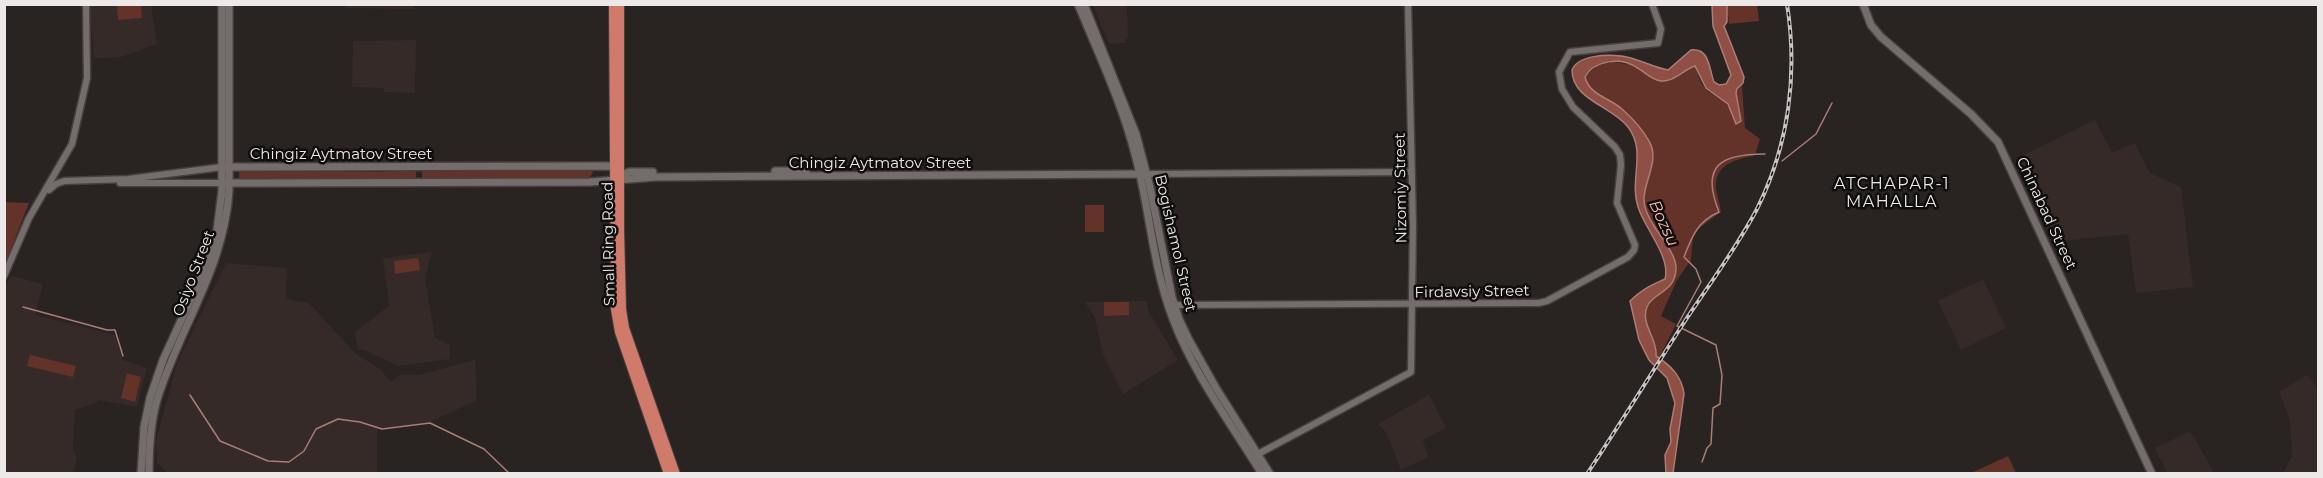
<svg xmlns="http://www.w3.org/2000/svg" width="2323" height="478" viewBox="0 0 2323 478" font-family="Montserrat,sans-serif">
	<style>
		.built { fill: #362a28 }
		.green { fill: #633229 }
		.water { fill: #8f4f44; stroke: #ab7d75; stroke-width: 1.5 }
		.lines { fill: none; stroke-linecap: round; stroke-linejoin: round }
		.stream { stroke: #ab7d75; stroke-width: 1.5 }
		.tertiary-casing { stroke: #464140; stroke-width: 9 }
		.secondary-casing { stroke: #464140; stroke-width: 10 }
		.trunk-casing { stroke: #464140; stroke-width: 10 }
		.tertiary { stroke: #746d6c; stroke-width: 6 }
		.secondary { stroke: #746d6c; stroke-width: 7 }
		.trunk { stroke: #d07a6b; stroke-width: 8 }
		.rail-casing { stroke: #c7c3c2; stroke-width: 4 }
		.rail { stroke: #100d0d; stroke-width: 1.5; stroke-dasharray: 4.5; stroke-linecap: butt }
		.labels { text-anchor: middle; dominant-baseline: central; stroke-width: 5; stroke-linejoin: round; paint-order: stroke }
		.street-label { font-size: 15px; fill: #ede9e8; stroke: #100d0d }
		.neighbourhood-label { font-size: 16px; letter-spacing: 1.5px; fill: #ede9e8; stroke: #100d0d }
		.water-label { font-size: 16px; font-style: italic; fill: #f9bdb1; stroke: #100d0d }
	</style>
	<rect width="100%" height="100%" fill="#292322"/>
	<g class="built">
		<polygon points="89,5 151,5 157,44 121,57 94,58"/>
		<polygon points="346,5 414,5 414,9 345,8"/>
		<polygon points="1093,5 1127,5 1128,39 1125,39 1125,43 1109,44"/>
		<polygon points="416,40 415,93 384,92 383,88 352,87 353,41"/>
		<polygon points="2095,120 2112,152 2135,143 2150,173 2181,187 2193,287 2136,293 2128,234 2053,242 2041,212 2049,208 2030,166 2021,169 2016,159"/>
		<polygon points="432,252 425,277 435,338 450,345 450,359 398,366 364,350 358,350 355,332 389,306 383,258"/>
		<polygon points="226,263 287,268 286,299 309,303 355,353 380,369 391,382 399,375 419,375 475,360 477,400 430,422 381,429 377,427 377,473 168,473 157,463 156,441 177,363"/>
		<polygon points="12,276 43,284 35,315 115,335 123,360 147,368 137,407 99,400 94,404 75,410 73,449 77,458 73,473 5,473 4,288"/>
		<polygon points="1983,279 2006,328 1961,350 1938,301"/>
		<polygon points="1147,301 1147,309 1178,360 1123,394 1103,355 1095,318 1085,302"/>
		<polygon points="2307,375 2318,389 2318,473 2283,473 2292,456 2290,421 2279,392"/>
		<polygon points="1429,395 1446,428 1423,440 1428,457 1401,470 1386,432 1378,424"/>
		<polygon points="2189,432 2193,435 2214,473 2167,473 2155,448"/>
	</g>
	<g class="green">
		<polygon points="117,5 141,5 142,18 118,20"/>
		<polygon points="1727,5 1757,5 1759,21 1729,24"/>
		<path d="M1613 62 1634 65 1675 78 1695 66C1698 74 1700 83 1706 89 1717 100 1729 98 1732 116L1741 121 1736 93 1742 85 1745 128 1760 139 1755 155C1736 160 1715 163 1716 188 1717 196 1720 204 1721 212L1699 228 1693 236 1691 260 1677 280 1661 316 1676 324 1659 358 1656 356C1651 317 1629 316 1669 288L1672 254C1661 239 1646 220 1644 201 1642 181 1661 164 1650 142 1643 130 1631 115 1619 107 1607 98 1589 94 1585 77L1598 64Z"/>
		<polygon points="590,169 593,173 589,178 422,178 422,170"/>
		<polygon points="239,170 378,172 416,170 416,178 242,180 239,178"/>
		<polygon points="5,202 29,203 5,264 4,202"/>
		<rect x="1085" y="205" width="19" height="27"/>
		<polygon points="418,258 420,270 395,274 394,261"/>
		<polygon points="1104,302 1129,302 1129,315 1104,316"/>
		<polygon points="30,355 76,366 73,377 27,366"/>
		<polygon points="127,373 141,377 135,402 121,398"/>
		<polygon points="2008,456 2016,473 1971,473"/>
	</g>
	<path class="water" d="M1712 5H1727V22L1724 26 1744 77 1743 83 1737 89 1736 93 1741 121 1736 124 1728 104 1706 88 1695 66C1683 70 1674 82 1661 81 1651 80 1644 71 1636 67 1621 57 1594 60 1585 77 1589 95 1610 98 1622 109 1632 118 1643 130 1649 141 1660 160 1645 178 1644 198 1643 223 1677 248 1676 269 1675 293 1653 292 1647 307 1640 324 1658 339 1656 356 1670 365 1682 376 1684 394L1673 473H1666L1665 455 1671 442 1670 429 1675 403 1667 378 1649 360 1639 340 1630 301C1642 289 1650 286 1665 279 1671 257 1645 229 1638 207 1629 180 1647 151 1628 127 1612 106 1572 100 1572 70 1578 55 1607 54 1621 56 1637 58 1652 67 1668 70L1691 50C1710 48 1709 69 1714 82L1719 85 1726 84 1731 75 1713 26Z"/>
	<g class="lines">
		<g class="stream">
			<polyline points="1782,161 1816,134 1832,103"/>
			<polyline points="23,307 107,330 115,330 123,356"/>
			<polyline points="190,395 220,441 268,461 289,462 304,451 316,429 338,419 360,422 382,429 430,423 484,449 510,474"/>
			<path d="M1702 462 1707 448 1711 444 1713 408 1720 404 1722 375 1716 345 1677 326 1701 282 1696 269 1684 257C1692 236 1698 221 1719 212 1700 165 1721 154 1765 154"/>
		</g>
		<g class="tertiary-casing">
			<g id="tertiary">
				<polyline points="1147,174 1411,172"/>
				<polyline points="120,183 222,183"/>
				<polyline points="49,190 56,184 64,181 128,179 222,167"/>
				<polyline points="4,276 29,218 72,144 87,78 86,4"/>
				<polyline points="1175,305 1539,303 1547,301 1628,257 1634,250 1635,245 1617,203 1621,165 1620,155 1615,147 1573,107 1562,89 1559,72 1570,52 1658,43 1661,29 1652,4"/>
				<polyline points="1258,454 1411,372 1413,226 1408,4"/>
			</g>
		</g>
		<g class="secondary-casing">
			<g id="secondary">
				<path d="M1078 4C1099 55 1123 105 1136 158 1150 211 1153 268 1173 319 1193 373 1232 425 1262 474"/>
				<polyline points="1084,4 1136,134 1150,187 1172,297 1179,319 1189,340 1216,388 1270,474"/>
				<polyline points="1863,4 1871,25 1881,37 1971,114 1998,142 2152,474"/>
				<polyline points="224,167 613,166 618,168"/>
				<polyline points="775,171 806,171"/>
				<polyline points="617,177 629,172 653,172"/>
				<polyline points="222,183 590,182 656,177 1147,174"/>
				<polyline points="141,474 144,427 150,398 163,360 206,266 217,230 222,191 222,4"/>
				<path d="M149 474C149 449 150 424 157 400 179 328 224 269 229 191V4"/>
			</g>
		</g>
		<g class="trunk-casing">
			<g id="trunk">
				<polyline points="613,4 615,309 619,332 668,474"/>
				<polyline points="620,4 620,230 622,309 625,328 676,474"/>
			</g>
		</g>
		<use href="#tertiary" class="tertiary"/>
		<use href="#secondary" class="secondary"/>
		<use href="#trunk" class="trunk"/>
		<g class="rail-casing">
			<path id="rail" d="M1587 474C1620 424 1651 374 1683 324 1708 286 1736 249 1757 209 1789 145 1798 74 1787 4"/>
		</g>
		<use href="#rail" class="rail"/>
	</g>
	<g class="labels">
		<g class="street-label">
			<text x="341" y="153">Chingiz Aytmatov Street</text>
			<text x="880" y="162">Chingiz Aytmatov Street</text>
			<text transform="translate(1400 188) rotate(-91)">Nizomiy Street</text>
			<text transform="translate(2047 213) rotate(65)">Chinabad Street</text>
			<text transform="translate(1176 243) rotate(77)">Bogishamol Street</text>
			<text transform="translate(608 244) rotate(-91)">Small Ring Road</text>
			<text transform="translate(193 273) rotate(-69)">Osiyo Street</text>
			<text transform="translate(1472 291) rotate(-1)">Firdavsiy Street</text>
		</g>
		<g class="neighbourhood-label">
			<text x="1892" y="183">ATCHAPAR-1<tspan x="1892" dy="18">MAHALLA</tspan></text>
		</g>
		<g class="water-label">
			<text transform="translate(1664 223) rotate(65)">Bozsu</text>
		</g>
	</g>
	<rect width="2323" height="478" fill="none" stroke="#ede9e8" stroke-width="12"/>
</svg>
